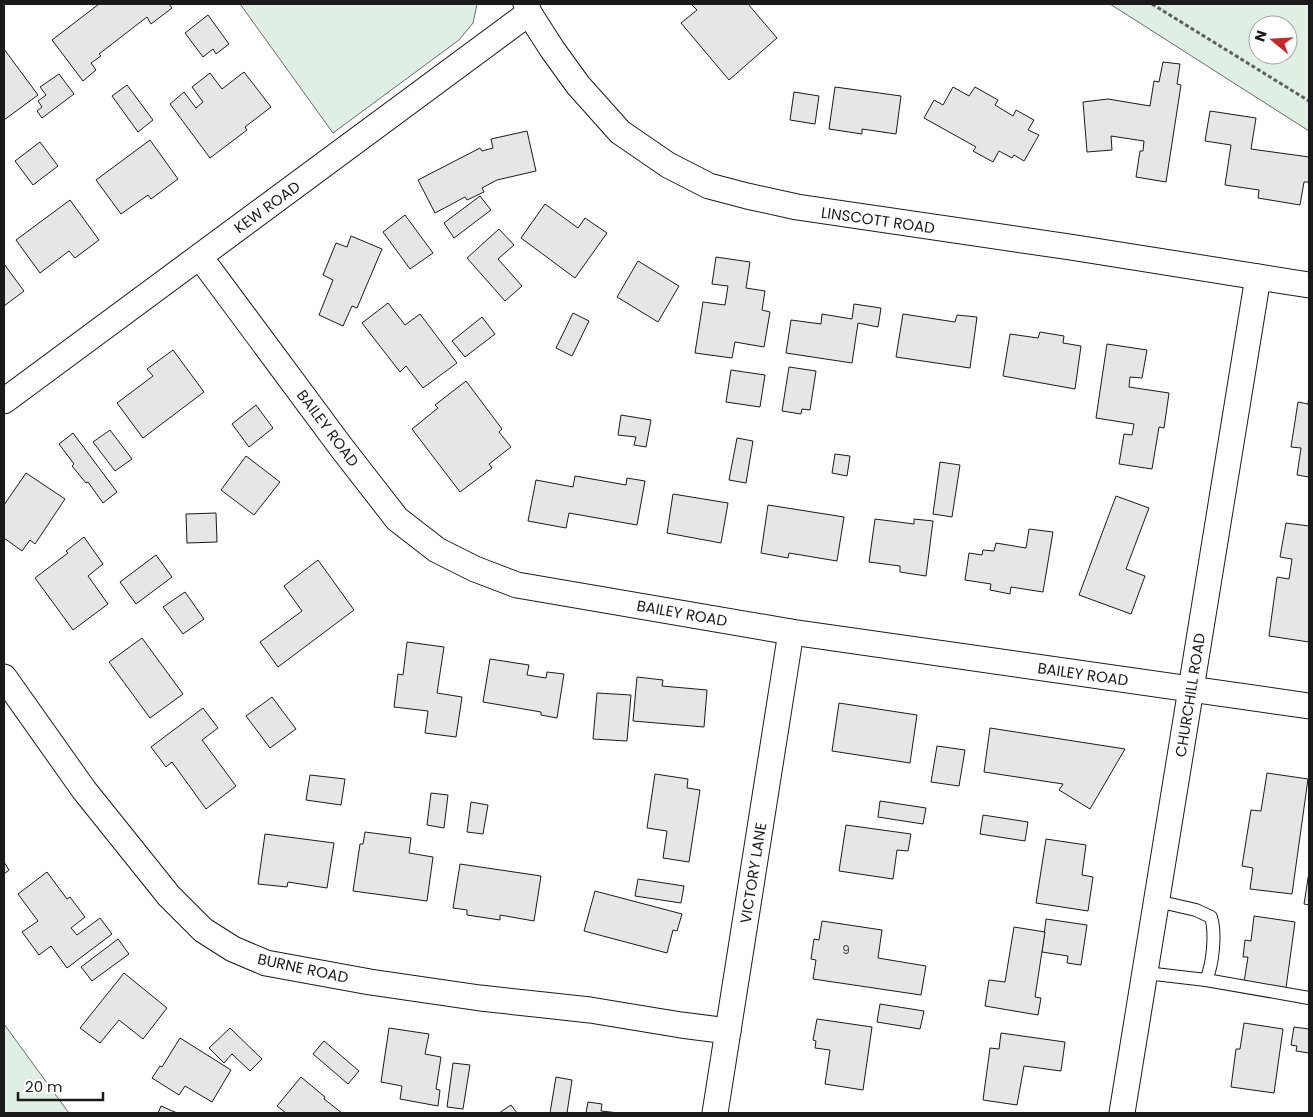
<svg xmlns="http://www.w3.org/2000/svg" width="1313" height="1117" viewBox="0 0 1313 1117" font-family="Poppins,sans-serif">
	<style>
		.green { fill: #e0efe3; stroke: #6a6a6a; fill-rule: evenodd }
		.building { fill: #e6e6e6; stroke: #1a1a1a }
		.lines { fill: none; stroke-linecap: round; stroke-linejoin: round }
		.lane-casing { stroke: #1a1a1a; stroke-width: 14 }
		.street-casing { stroke: #1a1a1a; stroke-width: 27 }
		.path { stroke: #5f5f5f; stroke-width: 3; stroke-dasharray: 4 2.5; stroke-linecap: butt }
		.lane { stroke: #fff; stroke-width: 12 }
		.street { stroke: #fff; stroke-width: 25 }
		.labels { text-anchor: middle; dominant-baseline: central; stroke-width: 4; stroke-linejoin: round; paint-order: stroke }
		.number-label { font-size: 12px; fill: #4d4d4d }
		.street-label { font-size: 15px; fill: #1a1a1a; stroke: #fff }
	</style>
	<rect width="100%" height="100%" fill="#fff"/>
	<g class="green">
		<polygon points="240,4 477,4 473,23 459,40 333,133"/>
		<path d="M1110 4H1309V131ZM1258 25H1288V55H1258Z"/>
		<polygon points="4,1024 69,1113 4,1113"/>
	</g>
	<g class="building">
		<polygon points="99,4 169,4 172,8 151,24 147,17 99,54 101,56 91,63 96,70 83,81 52,40"/>
		<polygon points="691,4 748,4 777,38 729,80 681,23 697,10"/>
		<polygon points="208,15 229,44 216,54 213,49 203,57 185,33"/>
		<polygon points="4,49 38,95 4,120"/>
		<polygon points="1163,62 1180,64 1177,84 1181,85 1166,182 1136,177 1140,151 1143,151 1144,141 1111,136 1112,150 1087,152 1083,102 1108,99 1150,106 1154,81 1159,82"/>
		<polygon points="244,72 271,107 245,127 247,130 210,158 170,104 184,92 196,108 203,102 192,87 210,73 222,89"/>
		<polygon points="59,74 74,94 42,118 37,111 42,107 38,101 46,95 40,87"/>
		<polygon points="127,85 153,120 138,132 112,96"/>
		<polygon points="835,87 901,96 896,134 862,129 862,134 829,129"/>
		<polygon points="953,87 969,96 975,87 998,100 995,105 1013,116 1016,110 1034,120 1028,130 1039,135 1024,161 1014,155 1012,158 999,151 993,162 973,151 976,147 924,118 934,100 943,105"/>
		<polygon points="794,92 819,96 815,124 790,120"/>
		<polygon points="1210,111 1256,118 1251,149 1309,157 1309,182 1304,182 1300,205 1258,198 1259,190 1225,185 1231,145 1205,141"/>
		<polygon points="527,131 536,171 497,180 482,188 484,192 467,200 465,197 435,213 418,180 480,148 482,151 493,148 491,139"/>
		<polygon points="150,140 178,179 151,199 148,195 121,214 96,180"/>
		<polygon points="40,142 58,166 33,185 15,161"/>
		<polygon points="480,196 491,210 454,238 444,223"/>
		<polygon points="70,200 99,240 75,258 69,251 40,273 16,240"/>
		<polygon points="545,204 578,228 585,218 607,233 575,278 521,238"/>
		<polygon points="405,215 433,253 410,269 383,232"/>
		<polygon points="499,229 514,245 498,259 522,286 505,301 467,258"/>
		<polygon points="351,236 382,249 357,308 352,306 343,326 319,315 333,280 323,275 336,243 347,247"/>
		<polygon points="716,257 750,262 746,288 765,291 762,310 770,312 764,347 735,342 732,358 695,353 703,302 725,305 728,286 712,284"/>
		<polygon points="638,261 679,286 658,322 617,297"/>
		<polygon points="4,264 24,291 4,306"/>
		<polygon points="388,303 405,325 420,314 457,363 423,388 406,366 400,372 362,323"/>
		<polygon points="854,304 881,308 878,327 858,323 852,363 786,353 791,320 821,324 822,314 852,319"/>
		<polygon points="573,313 589,321 572,356 556,348"/>
		<polygon points="903,314 955,322 957,315 977,317 970,368 896,357"/>
		<polygon points="482,317 495,334 465,357 452,341"/>
		<polygon points="1040,332 1064,336 1063,343 1081,346 1075,389 1003,376 1010,334 1038,338"/>
		<polygon points="1107,344 1147,350 1142,378 1130,377 1129,387 1169,393 1164,428 1159,427 1152,469 1119,464 1124,434 1132,435 1134,424 1096,418"/>
		<polygon points="173,350 204,392 143,438 117,403 153,376 147,369"/>
		<polygon points="789,367 816,371 810,410 802,409 801,414 782,411"/>
		<polygon points="731,370 765,375 760,407 726,402"/>
		<polygon points="466,381 502,429 499,432 511,447 489,464 492,468 460,492 412,429 438,408 435,405"/>
		<polygon points="1309,395 1309,477 1297,475 1301,448 1291,447 1298,402 1308,404"/>
		<polygon points="256,405 273,428 249,447 232,424"/>
		<polygon points="621,415 651,420 646,447 634,445 636,437 618,435"/>
		<polygon points="110,430 132,459 115,471 93,442"/>
		<polygon points="73,433 117,492 103,503 88,482 86,483 72,466 74,464 59,444"/>
		<polygon points="737,438 753,441 746,483 729,480"/>
		<polygon points="835,454 850,456 847,476 832,473"/>
		<polygon points="246,456 280,482 254,515 221,490"/>
		<polygon points="940,462 960,465 952,517 933,514"/>
		<polygon points="26,473 65,499 35,544 30,540 22,551 4,538 4,505"/>
		<polygon points="575,476 626,485 627,478 645,481 637,525 569,513 566,528 528,521 536,480 573,487"/>
		<polygon points="673,494 728,503 721,543 667,533"/>
		<polygon points="1116,496 1149,508 1126,569 1145,576 1131,614 1079,595"/>
		<polygon points="768,505 844,517 837,561 789,553 788,558 761,553"/>
		<polygon points="216,513 217,542 187,543 186,514"/>
		<polygon points="875,519 914,524 914,519 933,521 926,576 900,572 900,566 869,562"/>
		<polygon points="1286,523 1309,526 1309,642 1269,636 1277,577 1289,579 1292,559 1280,557"/>
		<polygon points="1029,529 1053,532 1043,592 1011,587 1010,594 990,590 991,584 965,580 969,553 982,555 983,550 994,551 996,543 1026,548"/>
		<polygon points="84,537 103,564 88,576 108,604 73,630 35,578 68,553 66,551"/>
		<polygon points="156,555 172,577 136,604 120,582"/>
		<polygon points="318,560 354,610 278,667 260,642 302,611 284,586"/>
		<polygon points="185,592 204,619 183,634 163,607"/>
		<polygon points="142,638 183,694 150,718 109,662"/>
		<polygon points="407,642 444,647 437,693 462,697 456,737 425,733 428,711 394,707 398,674 403,675"/>
		<polygon points="490,659 529,665 527,675 546,678 547,672 564,674 557,718 541,715 541,712 483,702"/>
		<polygon points="637,677 663,680 662,686 707,690 704,727 633,721"/>
		<polygon points="597,693 631,695 627,741 593,739"/>
		<polygon points="272,697 296,729 270,748 246,716"/>
		<polygon points="839,703 917,715 910,763 832,751"/>
		<polygon points="203,708 218,728 202,740 236,786 206,809 172,762 166,767 151,747"/>
		<polygon points="990,728 1125,749 1090,809 1059,790 1063,784 984,772"/>
		<polygon points="937,746 965,750 959,786 931,782"/>
		<polygon points="1267,773 1308,779 1292,894 1250,889 1253,868 1242,866 1251,810 1261,811"/>
		<polygon points="655,774 688,779 687,788 700,790 689,862 663,858 667,831 647,828"/>
		<polygon points="310,775 345,779 341,805 306,800"/>
		<polygon points="431,793 448,795 444,828 427,825"/>
		<polygon points="880,801 926,808 923,824 878,817"/>
		<polygon points="471,802 488,805 483,834 467,832"/>
		<polygon points="983,815 1028,822 1025,841 980,834"/>
		<polygon points="846,825 911,834 908,851 897,850 893,879 839,871"/>
		<polygon points="365,832 411,838 409,853 433,857 427,901 353,891 360,844 363,844"/>
		<polygon points="265,834 334,843 327,888 288,882 287,887 258,884"/>
		<polygon points="1046,839 1086,845 1082,875 1093,877 1088,911 1036,903"/>
		<polygon points="4,862 9,870 4,874"/>
		<polygon points="460,864 541,876 534,921 500,915 500,920 467,915 467,910 453,908"/>
		<polygon points="47,872 67,899 70,897 85,917 71,928 77,935 100,918 112,934 67,968 51,946 39,955 22,932 38,921 18,894"/>
		<polygon points="1309,872 1309,905 1304,904"/>
		<polygon points="638,879 684,886 681,903 635,896"/>
		<polygon points="595,891 682,914 677,931 673,930 667,953 584,931"/>
		<polygon points="1254,916 1295,922 1286,988 1244,982 1248,957 1243,957 1245,940 1251,941"/>
		<polygon points="1046,919 1087,925 1081,965 1067,963 1068,956 1042,952"/>
		<polygon points="822,921 882,930 878,958 926,966 921,995 813,979 816,960 811,959 814,939 819,940"/>
		<polygon points="1014,927 1045,932 1035,997 1041,998 1038,1015 985,1006 989,980 1005,982"/>
		<polygon points="118,939 129,954 92,981 81,967"/>
		<polygon points="124,973 167,1008 143,1039 119,1020 100,1043 80,1028"/>
		<polygon points="880,1004 924,1011 920,1029 877,1022"/>
		<polygon points="817,1019 872,1027 863,1090 825,1084 830,1050 815,1048 816,1041 813,1040"/>
		<polygon points="1244,1023 1283,1029 1274,1093 1231,1087 1236,1049 1240,1049"/>
		<polygon points="1294,1027 1309,1029 1309,1053 1296,1051 1297,1046 1291,1045"/>
		<polygon points="230,1028 262,1059 250,1071 232,1054 224,1063 209,1048"/>
		<polygon points="389,1028 429,1034 425,1054 441,1057 436,1089 440,1090 438,1106 400,1099 402,1086 381,1082"/>
		<polygon points="1001,1033 1065,1042 1061,1071 1024,1066 1017,1105 983,1100 990,1048 999,1049"/>
		<polygon points="180,1038 231,1070 212,1102 185,1086 179,1095 152,1078 160,1066 162,1067"/>
		<polygon points="324,1041 359,1071 348,1084 313,1054"/>
		<polygon points="453,1063 470,1065 463,1109 447,1107"/>
		<polygon points="301,1077 325,1097 324,1099 342,1113 286,1113 277,1106"/>
		<polygon points="556,1077 572,1080 567,1113 550,1113"/>
		<polygon points="588,1102 602,1104 601,1111 619,1113 586,1113"/>
		<polygon points="511,1105 517,1113 499,1113"/>
		<polygon points="161,1106 177,1113 158,1113"/>
	</g>
	<g class="lines">
		<g class="lane-casing">
			<g id="lane">
				<path d="M1146 973 1206 980C1213 964 1216 933 1211 917L1196 910 1157 901"/>
				<polyline points="1206,980 1309,998"/>
			</g>
		</g>
		<g class="street-casing">
			<g id="street">
				<polyline points="526,4 529,13 552,49 578,85 620,132 668,165 709,186 747,196 797,207 1070,247 1309,285"/>
				<polyline points="200,257 341,447 397,519 437,550 475,569 517,585 791,632 1309,706"/>
				<polyline points="4,401 529,13"/>
				<polyline points="4,677 84,790 169,896 203,930 233,949 266,963 370,982 480,998 590,1010 681,1025 728,1031"/>
				<polyline points="715,1113 791,632"/>
				<polyline points="1122,1113 1258,277"/>
			</g>
		</g>
		<polyline class="path" points="1152,4 1309,101"/>
		<use href="#lane" class="lane"/>
		<use href="#street" class="street"/>
	</g>
	<g class="labels">
		<g class="number-label">
			<text x="846" y="949">9</text>
		</g>
		<g class="street-label">
			<text transform="translate(267 207) rotate(-36)">KEW ROAD</text>
			<text transform="translate(878 220) rotate(8)">LINSCOTT ROAD</text>
			<text transform="translate(328 428) rotate(53)">BAILEY ROAD</text>
			<text transform="translate(682 613) rotate(10)">BAILEY ROAD</text>
			<text transform="translate(1083 674) rotate(8)">BAILEY ROAD</text>
			<text transform="translate(1190 695) rotate(-81)">CHURCHILL ROAD</text>
			<text transform="translate(753 873) rotate(-81)">VICTORY LANE</text>
			<text transform="translate(303 968) rotate(12)">BURNE ROAD</text>
		</g>
	</g>
	<rect width="1313" height="1117" fill="none" stroke="#1a1a1a" stroke-width="10"/>
	<g transform="translate(1273 40) rotate(288)"><circle r="24" fill="#ffffff" stroke="#a3a3a3"/>
	<path d="M0-4L9 19L0 12L-9 19Z" fill="#c62828"/>
	<text y="-8" font-size="14" font-weight="bold" text-anchor="middle" fill="#1a1a1a">N</text>
	</g>
	<path d="M18 1092v8h85v-8" fill="none" stroke="#1a1a1a" stroke-width="2.5"/>
	<text x="25" y="1092" font-size="15" fill="#1a1a1a" stroke="#ffffff" stroke-width="4" paint-order="stroke">20 m</text>
</svg>
